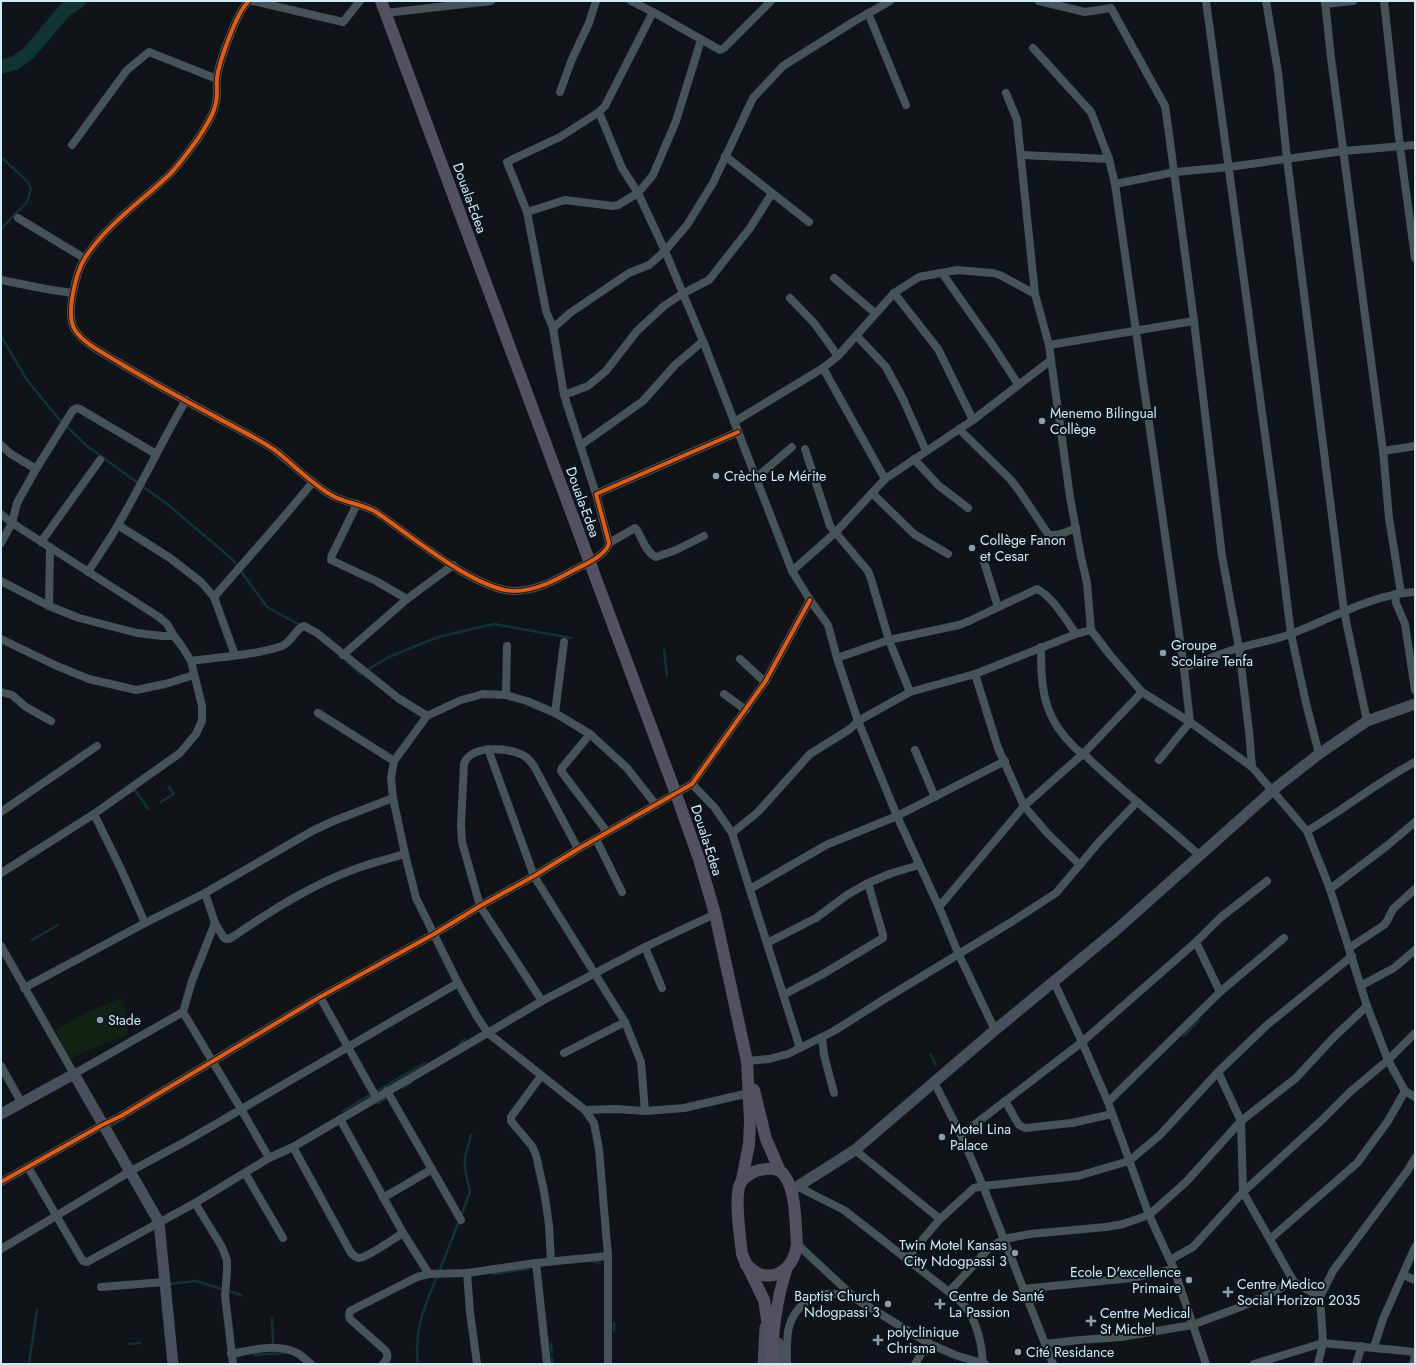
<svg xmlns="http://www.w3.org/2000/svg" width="1416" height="1365" viewBox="0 0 1416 1365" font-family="Jost,sans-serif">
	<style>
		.green { fill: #112215 }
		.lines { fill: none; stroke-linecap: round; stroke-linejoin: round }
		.stream { stroke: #10342f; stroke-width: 2.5 }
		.river { stroke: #10342f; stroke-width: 14 }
		.minor { stroke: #465357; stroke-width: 8 }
		.major { stroke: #47505c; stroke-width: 11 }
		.highway { stroke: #53505f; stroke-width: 12 }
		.cycleway-casing { stroke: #0d151b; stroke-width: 6 }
		.cycleway { stroke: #e8590c; stroke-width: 4 }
		.poi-dot { fill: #8b9faa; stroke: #0d151b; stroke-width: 1.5 }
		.labels { text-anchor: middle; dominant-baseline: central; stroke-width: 4; stroke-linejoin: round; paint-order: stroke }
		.street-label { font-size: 14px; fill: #cdeaf9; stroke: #0d151b }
		.poi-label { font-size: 14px; fill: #cdeaf9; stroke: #0d151b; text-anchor: start }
	</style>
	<rect width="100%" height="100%" fill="#101418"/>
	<polygon class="green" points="123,998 128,1034 70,1058 55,1030 91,1010"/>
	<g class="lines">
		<g class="stream">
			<polyline points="1,157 27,181 31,189 27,202 1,229"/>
			<polyline points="1,336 27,380 58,418 87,446 167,504 232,559 267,607 300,625"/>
			<polyline points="664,650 667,676"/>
			<polyline points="348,662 360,674 389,657 438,637 494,624 571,638"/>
			<polyline points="133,791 135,790 148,809"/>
			<polyline points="161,802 174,794 169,787"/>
			<polyline points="32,940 58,925"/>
			<polyline points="1183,1036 1199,1020"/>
			<polyline points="459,1045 465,1039"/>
			<polyline points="930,1054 936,1065"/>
			<polyline points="402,1088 411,1083"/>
			<polyline points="378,1103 385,1099"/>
			<polyline points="343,1111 425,1063"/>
			<polyline points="109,1127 124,1119"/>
			<polyline points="461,1216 470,1192 465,1169 465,1157 471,1135"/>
			<polyline points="594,1262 597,1262 600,1264"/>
			<polyline points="439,1272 459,1221"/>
			<polyline points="493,1274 528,1269"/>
			<polyline points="169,1284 196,1281 241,1295"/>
			<polyline points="272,1318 273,1344"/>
			<polyline points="614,1323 614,1331"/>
			<polyline points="129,1344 140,1343"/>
			<polyline points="551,1344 552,1353"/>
			<polyline points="254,1355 286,1353"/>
			<polyline points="552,1357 553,1364"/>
			<polyline points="29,1364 37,1310"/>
			<path d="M418 1364C414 1329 424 1308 437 1276"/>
		</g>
		<polyline class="river" points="1,67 15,63 28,54 65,10 79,1"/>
		<g class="minor">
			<path d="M249 1C237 11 219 62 217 78 216 86 218 95 216 102 214 115 204 129 197 140 188 152 179 165 169 175 145 198 117 217 96 243 92 248 88 253 85 258 76 272 65 315 75 330 83 343 105 354 118 362 162 389 209 413 255 438 262 442 269 446 276 451 295 466 312 484 333 496 346 503 363 504 376 512 409 534 475 590 514 591 536 591 556 580 574 570 584 565 607 555 609 543L596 494 738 432"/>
			<polyline points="253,1 343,22 360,1"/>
			<polyline points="631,1 653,12 720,50 724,48 771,1"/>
			<polyline points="1039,1 1085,12 1111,8 1165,106 1166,112 1194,321 1222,556 1239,648 1249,731 1252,767"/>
			<polyline points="1206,1 1278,530 1291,634 1306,703 1319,754"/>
			<polyline points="1266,1 1278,72 1287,159 1344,611 1367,721"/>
			<polyline points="1325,1 1331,58 1383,451 1389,518 1401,593"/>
			<polyline points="1384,1 1400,147 1415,258"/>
			<polyline points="1325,4 1353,1"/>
			<polyline points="385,13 491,1"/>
			<polyline points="868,13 906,105"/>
			<polyline points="1033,48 1091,112 1109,159 1115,184 1184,668 1190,722 1159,760"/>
			<polyline points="560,92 572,59 589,23 596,1"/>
			<polyline points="1006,93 1017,120 1035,294 1049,345 1070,497 1081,557 1087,583 1091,630"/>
			<polyline points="599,112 622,168 638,193 665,251 703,341 792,571 810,600 828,625 837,658 858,721 897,816 939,907 959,955 995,1030"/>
			<polyline points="72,145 127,70 149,52 217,79"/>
			<polyline points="1021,155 1109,159"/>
			<polyline points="725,156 809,222"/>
			<polyline points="1115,184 1175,172 1229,167 1343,151 1415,145"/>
			<polyline points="527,212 507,162 560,137 599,112 605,106 653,12"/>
			<polyline points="18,218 84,258"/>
			<polyline points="942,273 992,344 1018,384"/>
			<polyline points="834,278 875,313"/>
			<polyline points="1,280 46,289 72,293"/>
			<polyline points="894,293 938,349 973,420"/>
			<polyline points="790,298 814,323 838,356"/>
			<polyline points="553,328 570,313 629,273 649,265 665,251 687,225 713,183 753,98 783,66 853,22 890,1"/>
			<polyline points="857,336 886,367 903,399 926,451"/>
			<polyline points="1049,345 1194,321"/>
			<polyline points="823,368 885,479"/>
			<polyline points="564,395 588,386 606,371 637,331 664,306 682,294 709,280 750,228 772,193"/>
			<polyline points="734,422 823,368 838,356 894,293 919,277 957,270 993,273 1000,275 1035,294"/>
			<path d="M959 429 1011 480 1020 492 1048 534C1056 538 1068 531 1076 528"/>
			<polyline points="1,445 11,454 36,469"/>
			<polyline points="581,445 643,401 675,365 703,341"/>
			<polyline points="805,449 830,526 868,571 871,579 889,640 910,692"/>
			<polyline points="1383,451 1415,446"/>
			<polyline points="914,459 938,485 968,508"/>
			<polyline points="756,478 792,447"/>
			<polyline points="872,493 914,534 948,554"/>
			<polyline points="596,494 564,395 553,328 546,311 527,212 565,200 613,206 618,205 638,193 653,175 676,121 701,40"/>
			<polyline points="357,504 332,555 331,560 376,581 407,599"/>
			<polyline points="1,514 12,523 159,617 167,624 174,636"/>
			<polyline points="118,525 170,558 201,582 214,597 235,655"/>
			<polyline points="41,542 100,460"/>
			<polyline points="1,543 12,523 17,503 36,469 73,410 77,408 80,409 156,454"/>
			<path d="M609 543 635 528 637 530C642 538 646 553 656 557L676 550 704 536"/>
			<polyline points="984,562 998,607"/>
			<polyline points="792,571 836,532 885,479 973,420 1051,360"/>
			<path d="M88 572C98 556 109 541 118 525 142 484 162 441 186 400"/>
			<polyline points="1,581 49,606 79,618 137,633 162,636 174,636 181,645 191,661 202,706 202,721 196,734 180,753 94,814 1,873"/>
			<polyline points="1395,594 1396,603 1405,624 1415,690"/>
			<polyline points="214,597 276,526 313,482"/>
			<polyline points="49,606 50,547"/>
			<polyline points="1,639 57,666 89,679 136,690 165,684 194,675"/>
			<path d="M1041 647C1041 668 1041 688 1048 708 1053 723 1064 737 1075 748 1079 752 1084 753 1087 757 1123 792 1163 822 1200 856"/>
			<polyline points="343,655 407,599 453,565"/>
			<path d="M837 658 889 640 959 625 969 621 1037 589C1052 596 1066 620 1076 634"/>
			<polyline points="740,659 765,682"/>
			<path d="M191 661C219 657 256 655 282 646 292 642 296 628 304 626L317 633 398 698 427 716"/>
			<path d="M1184 668C1202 661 1220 654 1238 648 1256 643 1274 640 1291 634 1331 619 1372 594 1415 592"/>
			<polyline points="975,674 998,748 1024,806 1048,834 1080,865"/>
			<polyline points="1,692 12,695 26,707 51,721"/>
			<polyline points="724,694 746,710"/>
			<polyline points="506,695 507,646"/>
			<polyline points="318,713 394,761"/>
			<polyline points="555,713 564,642"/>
			<polyline points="590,734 562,768 561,771 607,832"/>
			<polyline points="488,749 534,876 625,1022 641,1062 645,1111"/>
			<polyline points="915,750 935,797"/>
			<polyline points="692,784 715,808 732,833 800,1048"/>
			<polyline points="656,805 627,768 590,734 555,713 527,701 506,695 483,694 461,700 427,716 394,761 391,778 393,798 405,854 416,898 458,983 476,1015 488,1033 585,1110 616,1109 645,1111 684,1108 749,1093"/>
			<polyline points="1,812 97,746"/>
			<polyline points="94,814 121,869 145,923"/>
			<path d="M1307 831C1344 810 1377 782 1415 762"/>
			<polyline points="732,833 758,812 810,754 850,729 858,721 910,692 975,674 1076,634 1091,630 1110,655 1142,692 1190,722 1252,767 1307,831 1330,889 1367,1006 1388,1060 1405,1091 1415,1097"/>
			<polyline points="596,839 622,892"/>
			<polyline points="750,889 826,845 897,816 1005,761"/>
			<polyline points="1330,889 1388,845 1415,822"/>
			<polyline points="939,907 1024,806 1084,753 1142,692"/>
			<path d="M215 923 224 938 227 939 231 938C269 912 311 885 355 869 371 863 388 859 405 854"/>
			<polyline points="1196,942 1220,992"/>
			<polyline points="767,943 816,918 847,895 868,883 892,873 919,865"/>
			<polyline points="1,946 74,1074 183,1012 192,981 215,923 205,893"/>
			<polyline points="645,947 662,988"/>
			<polyline points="1349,948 1384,925 1387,921 1393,909 1415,889"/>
			<polyline points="1054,982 1082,1042 1108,1102 1149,1215 1174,1269 1206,1364"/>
			<polyline points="1362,985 1394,968 1415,950"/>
			<polyline points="24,988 145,923 205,893 314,830 336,820 393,798"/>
			<polyline points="783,995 823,974 883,938 883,935 868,883"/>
			<polyline points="320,997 376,1097"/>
			<path d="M542 1001 480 906 462 842 461 825 464 764C471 744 508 748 523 755 528 758 531 762 534 766L578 849"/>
			<polyline points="183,1012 241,1109 269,1158"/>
			<polyline points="822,1037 824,1055 834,1093"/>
			<polyline points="564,1053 625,1022"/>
			<polyline points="747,1061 769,1059 788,1054 834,1031 883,1000 1013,921 1056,893 1099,842 1137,802"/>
			<polyline points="1,1066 21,1102"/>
			<polyline points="1218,1072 1241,1121 1243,1192 1294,1282 1320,1297"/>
			<polyline points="541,1076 511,1117 511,1121 532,1146 536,1155 544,1191 549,1225 551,1261"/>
			<polyline points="934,1082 961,1135 983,1186 1053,1364"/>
			<polyline points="387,1091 461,1220"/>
			<polyline points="1005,1101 1019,1125 1025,1128 1072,1123 1112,1114"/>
			<polyline points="1108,1102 1220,992 1284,938"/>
			<polyline points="585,1110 594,1123 599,1149 608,1256 608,1364"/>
			<polyline points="340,1119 403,1233 429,1274"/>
			<polyline points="961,1135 1082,1042 1196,942 1220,918 1267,881"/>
			<path d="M293 1147 351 1253C354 1255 355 1258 359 1258 369 1257 393 1239 403 1233"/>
			<polyline points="855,1150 940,1219"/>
			<polyline points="28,1167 81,1258 83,1261 87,1262 195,1203 269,1158 293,1147 542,1001 645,947 715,914"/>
			<polyline points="245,1173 283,1238"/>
			<polyline points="1,1182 102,1125 121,1116 320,997 434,934 480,906 534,876 578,849 692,784 765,682 810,600"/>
			<path d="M799 1187 810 1193 844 1210 949 1292C953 1296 959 1300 963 1304 977 1319 982 1345 983 1364"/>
			<polyline points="383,1198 432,1169"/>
			<polyline points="195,1203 222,1247 227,1260 227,1271 225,1295 233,1364"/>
			<polyline points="1270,1239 1357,1163 1388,1121 1405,1091"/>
			<polyline points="797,1244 856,1299 928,1343 955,1355 985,1364"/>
			<polyline points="1,1249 129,1172 190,1139 458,983"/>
			<polyline points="906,1259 940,1219 974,1188 983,1186 1020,1182 1078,1176 1129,1161 1160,1135 1218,1072 1267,1025 1352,956"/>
			<polyline points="1170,1260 1193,1247 1243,1192 1321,1121 1350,1092 1388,1060 1415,1033"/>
			<polyline points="536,1263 608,1256"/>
			<polyline points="467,1273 470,1312 477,1364"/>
			<polyline points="1403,1275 1415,1280"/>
			<polyline points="101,1287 164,1282"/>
			<polyline points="1023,1289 1132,1278 1174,1269"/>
			<polyline points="949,1292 989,1248 1004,1239 1030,1234 1106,1227 1123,1224 1149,1215 1186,1182 1241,1121 1296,1078 1334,1037 1367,1006"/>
			<polyline points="1045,1344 1080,1340 1121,1337 1192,1325 1243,1306 1294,1282"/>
			<polyline points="1374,1347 1383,1319 1415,1247"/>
			<path d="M231 1354C253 1350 278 1342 299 1354 303 1357 307 1361 311 1364"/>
			<path d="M383 1364C387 1360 389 1356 386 1351L350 1319 349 1315 350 1311 417 1277 429 1274 467 1273 536 1263 547 1364"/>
			<path d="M787 1364C787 1352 786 1339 789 1327 794 1307 814 1292 835 1294 841 1294 847 1296 853 1298"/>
			<polyline points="915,1364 928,1343"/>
			<polyline points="1254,1364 1323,1343 1415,1352"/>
			<polyline points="1318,1364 1323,1343 1320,1297 1333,1271 1408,1170 1415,1158"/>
			<polyline points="1356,1364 1362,1346"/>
			<polyline points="1413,1364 1415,1356"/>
		</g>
		<g class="major">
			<polyline points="1,1114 74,1074 159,1222 173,1364"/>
			<polyline points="792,1190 855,1150 995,1030 1115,931 1273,790 1319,754 1367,721 1415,704"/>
			<polyline points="778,1343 778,1364"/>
			<polyline points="763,1364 765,1327"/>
		</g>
		<g class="highway">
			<polyline points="381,1 676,794 699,859 715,914 747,1061 750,1121 749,1144 742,1180"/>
			<polyline points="754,1090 766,1139 780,1171"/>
			<path d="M746 1265C751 1268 756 1274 762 1275 783 1279 795 1262 797 1244 795 1224 797 1184 780 1171 773 1167 763 1169 756 1171 749 1174 741 1179 739 1187 735 1204 740 1236 742 1254L744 1259 764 1300 772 1352"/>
			<path d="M772 1364C772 1332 777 1298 787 1267"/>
		</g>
		<g class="cycleway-casing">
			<g id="cycleway">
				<path d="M249 1C237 11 219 62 217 78 216 86 218 95 216 102 214 115 204 129 197 140 188 152 179 165 169 175 145 198 117 217 96 243 92 248 88 253 85 258 76 272 65 315 75 330 83 343 105 354 118 362 162 389 209 413 255 438 262 442 269 446 276 451 295 466 312 484 333 496 346 503 363 504 376 512 409 534 475 590 514 591 536 591 556 580 574 570 584 565 607 555 609 543L596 494 738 432"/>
				<polyline points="1,1182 102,1125 121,1116 320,997 434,934 480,906 534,876 578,849 692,784 765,682 810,600"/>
			</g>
		</g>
		<use href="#cycleway" class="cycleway"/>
	</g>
	<g class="poi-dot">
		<circle cx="1042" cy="421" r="4"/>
		<circle cx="716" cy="476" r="4"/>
		<circle cx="972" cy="548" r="4"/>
		<circle cx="1163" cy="653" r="4"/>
		<circle cx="100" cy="1020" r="4"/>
		<circle cx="942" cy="1137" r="4"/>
		<circle cx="1015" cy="1253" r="4"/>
		<circle cx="1189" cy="1280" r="4"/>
		<path d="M1226 1286h4v4h4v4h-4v4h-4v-4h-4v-4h4z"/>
		<circle cx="888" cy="1304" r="4"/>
		<path d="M938 1298h4v4h4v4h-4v4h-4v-4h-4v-4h4z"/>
		<path d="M1089 1315h4v4h4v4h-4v4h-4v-4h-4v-4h4z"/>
		<path d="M876 1334h4v4h4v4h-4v4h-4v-4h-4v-4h4z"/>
		<circle cx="1018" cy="1352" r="4"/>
	</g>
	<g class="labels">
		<g class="street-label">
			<text transform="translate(470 198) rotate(70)">Douala-Edea</text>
			<text transform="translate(583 502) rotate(70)">Douala-Edea</text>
			<text transform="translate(707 840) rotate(72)">Douala-Edea</text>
		</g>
		<g class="poi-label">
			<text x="1050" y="413">Menemo Bilingual<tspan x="1050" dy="16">Collège</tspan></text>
			<text x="724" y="476">Crèche Le Mérite</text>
			<text x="980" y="540">Collège Fanon<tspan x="980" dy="16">et Cesar</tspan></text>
			<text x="1171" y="645">Groupe<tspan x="1171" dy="16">Scolaire Tenfa</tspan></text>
			<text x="108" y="1020">Stade</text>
			<text x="950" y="1129">Motel Lina<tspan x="950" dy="16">Palace</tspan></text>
			<text x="1007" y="1245" text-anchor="end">Twin Motel Kansas<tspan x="1007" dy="16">City Ndogpassi 3</tspan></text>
			<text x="1181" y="1272" text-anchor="end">Ecole D'excellence<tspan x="1181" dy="16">Primaire</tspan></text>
			<text x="1237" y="1284">Centre Medico<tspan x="1237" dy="16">Social Horizon 2035</tspan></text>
			<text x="880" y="1296" text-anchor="end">Baptist Church<tspan x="880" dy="16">Ndogpassi 3</tspan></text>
			<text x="949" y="1296">Centre de Santé<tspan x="949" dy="16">La Passion</tspan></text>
			<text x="1100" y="1313">Centre Medical<tspan x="1100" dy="16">St Michel</tspan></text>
			<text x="887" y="1332">polyclinique<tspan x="887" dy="16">Chrisma</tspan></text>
			<text x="1026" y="1352">Cité Residance</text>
		</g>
	</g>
	<rect width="1416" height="1365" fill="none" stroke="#cdeaf9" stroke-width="4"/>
</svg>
